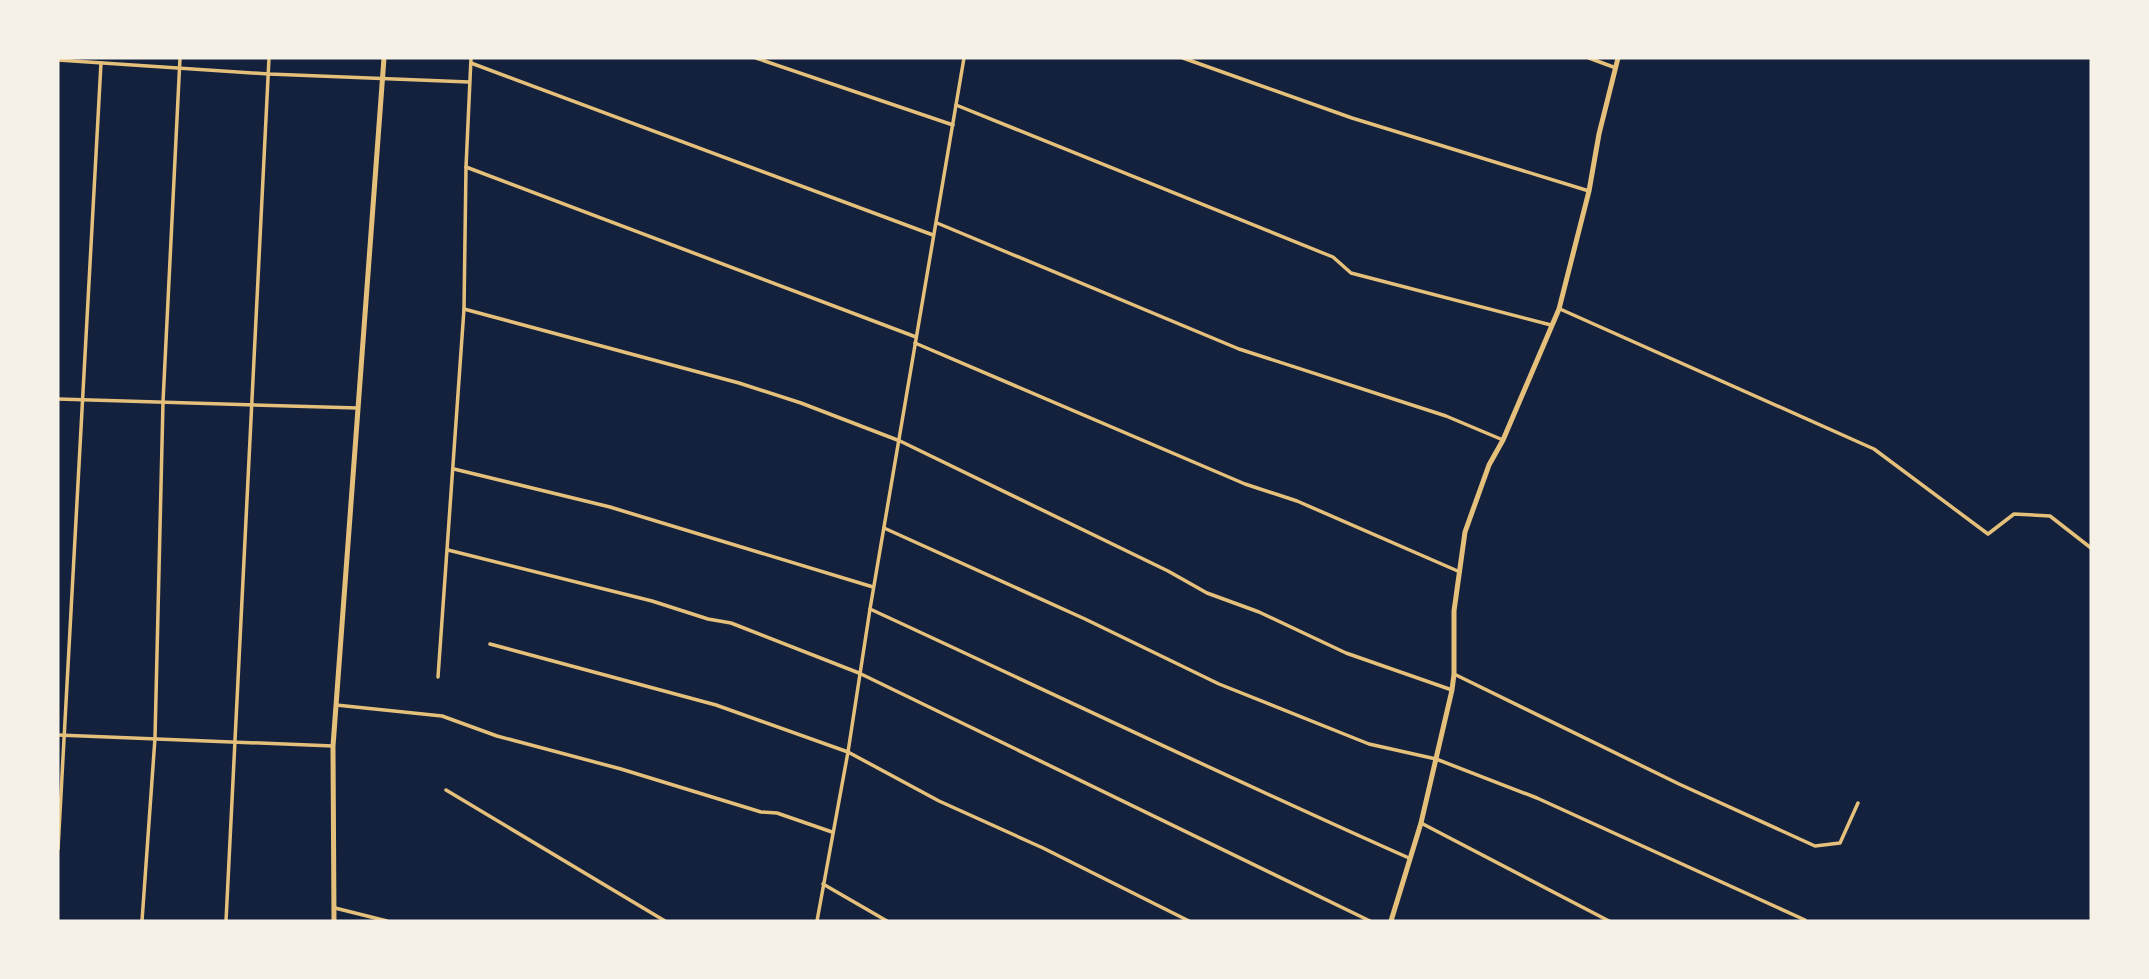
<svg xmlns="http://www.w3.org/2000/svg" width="2149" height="979" viewBox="0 0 2149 979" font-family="'Noto Sans',sans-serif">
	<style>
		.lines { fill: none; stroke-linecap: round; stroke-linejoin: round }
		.minor { stroke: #e5c07b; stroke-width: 3.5 }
		.tertiary { stroke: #e5c07b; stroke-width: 5 }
		.secondary { stroke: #e5c07b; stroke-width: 5 }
	</style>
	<rect width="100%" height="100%" fill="#14213d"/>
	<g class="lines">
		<g class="minor">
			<polyline points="756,58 953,125"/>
			<polyline points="1183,58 1352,118 1589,191"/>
			<polyline points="1589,58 1616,68"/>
			<polyline points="58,60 269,74 469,82"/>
			<polyline points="471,63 933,235"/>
			<polyline points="956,105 1333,257 1351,273 1551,325"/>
			<polyline points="466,167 916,337"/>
			<polyline points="937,223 1239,349 1446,416 1503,440"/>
			<polyline points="464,309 739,383 801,403 900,441 1168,571 1207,593 1259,612 1346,653 1452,690"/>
			<polyline points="1560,309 1874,449 1988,534 2014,514 2050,516 2091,548"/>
			<polyline points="915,343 1245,484 1297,501 1460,572"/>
			<polyline points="58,399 358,408"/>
			<polyline points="454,469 610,507 873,587"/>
			<polyline points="884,528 1085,619 1219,684 1369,744 1436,759 1537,798 1805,920"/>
			<polyline points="448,550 652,601 708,619 731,623 859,673 1370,921"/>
			<path d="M870 609C1050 692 1228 778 1409 858"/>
			<polyline points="490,644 716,705 848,752 939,801 1043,848 1189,921"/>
			<polyline points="1454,674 1679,784 1815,846 1840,843 1858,803"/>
			<polyline points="438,677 464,309 466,167 471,58"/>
			<polyline points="336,705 442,716 497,736 621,769 761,812 777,813 832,832"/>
			<polyline points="58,735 333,746"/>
			<polyline points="446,790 665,921"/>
			<polyline points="1421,823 1609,921"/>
			<polyline points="58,849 101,63"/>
			<polyline points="823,884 887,921"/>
			<polyline points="335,908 387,921"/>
			<polyline points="142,921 155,738 163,402 180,58"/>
			<polyline points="226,921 269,58"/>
			<polyline points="817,921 848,752 870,609 964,58"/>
		</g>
		<polyline class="tertiary" points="1391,921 1421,823 1452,690 1454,674 1454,611 1465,532 1489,465 1503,440 1559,309 1589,191 1599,134 1618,58"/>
		<polyline class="secondary" points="334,921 333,746 384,58"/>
	</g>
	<rect width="2149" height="979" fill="none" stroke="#f6f1e7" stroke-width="119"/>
</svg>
